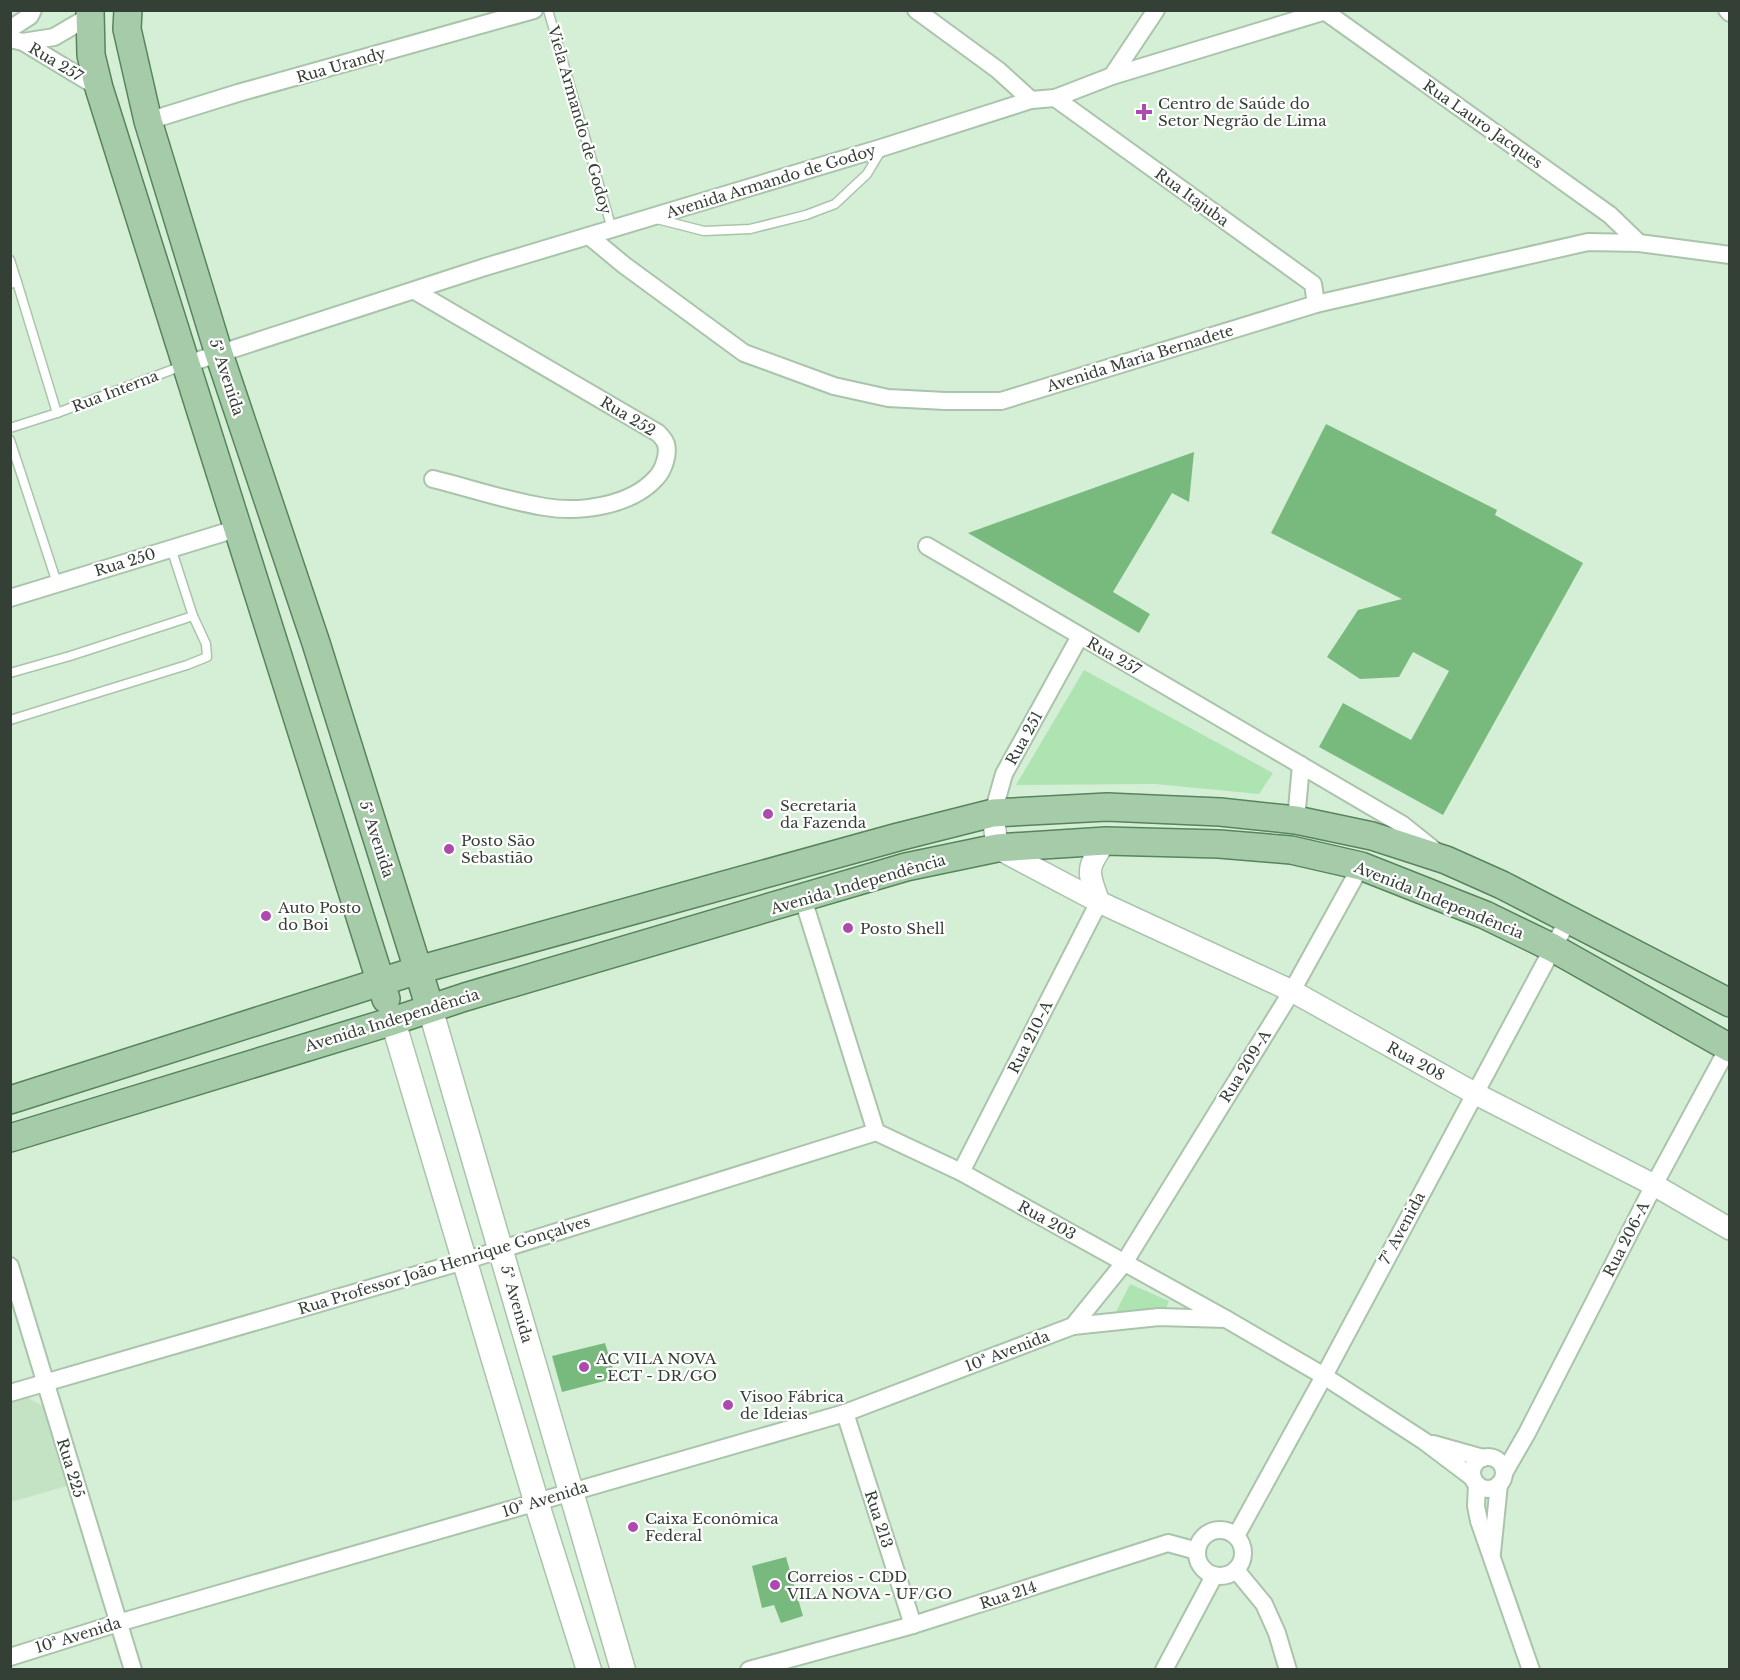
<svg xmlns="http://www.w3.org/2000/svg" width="1740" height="1680" viewBox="0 0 1740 1680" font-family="'Libre Baskerville',serif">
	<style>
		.built { fill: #c3e3c4 }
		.green { fill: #aee4b1 }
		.building { fill: #78ba7d }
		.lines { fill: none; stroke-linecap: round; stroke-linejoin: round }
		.service-casing { stroke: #aac4ab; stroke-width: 11 }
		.minor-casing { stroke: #aac4ab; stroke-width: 20 }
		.tertiary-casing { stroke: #aac4ab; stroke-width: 24 }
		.secondary-casing { stroke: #aac4ab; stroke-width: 27 }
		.primary-casing { stroke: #57845b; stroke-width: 30 }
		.service { stroke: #fff; stroke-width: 8 }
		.minor { stroke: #fff; stroke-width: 16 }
		.tertiary { stroke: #fff; stroke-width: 21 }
		.secondary { stroke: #fff; stroke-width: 24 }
		.primary { stroke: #a6cba9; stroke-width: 27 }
		.poi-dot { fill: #ad4ab0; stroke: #fff; stroke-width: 2 }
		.labels { text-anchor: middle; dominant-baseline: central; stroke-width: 4.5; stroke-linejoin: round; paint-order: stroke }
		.street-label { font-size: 15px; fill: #343f35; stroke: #fff }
		.poi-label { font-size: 15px; fill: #343f35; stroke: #fff; text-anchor: start }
	</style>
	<rect width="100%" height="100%" fill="#d4efd5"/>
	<polygon class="built" points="25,1396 43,1406 67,1486 11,1502 11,1401"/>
	<g class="green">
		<polygon points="1084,670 1273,773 1259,794 1155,784 1016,785"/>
		<polygon points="1130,1284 1169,1301 1164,1313 1115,1314"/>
	</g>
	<g class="building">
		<polygon points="1326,424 1497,510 1495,515 1583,563 1443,815 1319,747 1343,703 1411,740 1449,671 1413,652 1399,677 1360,679 1327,657 1358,610 1402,599 1271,533"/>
		<polygon points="1194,452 1189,502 1172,493 1113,592 1150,614 1139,633 968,533"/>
		<polygon points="605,1343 616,1378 562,1392 552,1356"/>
		<polygon points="786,1557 803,1616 781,1623 774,1605 762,1608 752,1566"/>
	</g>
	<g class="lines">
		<g class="service-casing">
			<g id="service">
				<polyline points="548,10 612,229"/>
				<polyline points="653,218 704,231 750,229 806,215 835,204 867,174 882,149"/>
				<polyline points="10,260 17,282 10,284"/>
				<polyline points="17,282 57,413"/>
				<polyline points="10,428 57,413 182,366"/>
				<polyline points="10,440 57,583"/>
				<polyline points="10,673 70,656 193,616 171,548"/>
				<polyline points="10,720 187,665 207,657 206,644 193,616"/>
			</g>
		</g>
		<g class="minor-casing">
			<g id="minor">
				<polyline points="916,10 998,70 1031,100"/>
				<polyline points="1323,10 1610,215 1639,243"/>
				<polyline points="1727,10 1730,13"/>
				<polyline points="10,29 30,16 33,10"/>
				<polyline points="10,39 23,42 99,88"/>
				<polyline points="23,42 54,37 90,16"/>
				<polyline points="1112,76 1156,10"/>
				<polyline points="1055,98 1313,284 1316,304"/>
				<polyline points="148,121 238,93 534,10"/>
				<polyline points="589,236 624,265 744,353 834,386 888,398 945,401 1001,401 1316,304 1588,242 1639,243 1730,255"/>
				<path d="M415 291 658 433C661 436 665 441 666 444 669 455 663 471 656 478 631 506 580 513 545 507 507 501 470 488 433 479"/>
				<polyline points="187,364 485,267 884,147 1031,100 1055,98 1112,76 1329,10"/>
				<polyline points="927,546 1403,825 1433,849"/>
				<polyline points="10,598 239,528"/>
				<polyline points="993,813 1004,774 1080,636"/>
				<polyline points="1296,820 1301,765"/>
				<polyline points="803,899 876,1132 961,1172 1226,1319 1324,1376 1424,1441 1473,1478"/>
				<polyline points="961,1172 1099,902"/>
				<polyline points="10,1266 133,1670"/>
				<polyline points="1073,1326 1124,1263 1292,991 1361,866"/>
				<polyline points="10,1393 464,1261 876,1132"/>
				<polyline points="845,1413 913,1625"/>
				<polyline points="1433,1444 1483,1458"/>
				<circle cx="1488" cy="1473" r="16"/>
				<polyline points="1504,1473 1527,1433 1654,1185 1728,1048"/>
				<polyline points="1477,1484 1476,1506 1479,1521 1531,1670"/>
				<circle cx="1220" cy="1553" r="23"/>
				<polyline points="1236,1536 1324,1376 1568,920"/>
				<polyline points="1492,1553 1499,1484"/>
				<polyline points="1236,1570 1264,1604 1277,1633 1288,1670"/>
				<polyline points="10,1657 118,1623 845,1413 1073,1326 1159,1317 1226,1319"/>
				<polyline points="749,1670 913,1625 1168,1543 1197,1551"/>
				<polyline points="1164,1670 1214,1576"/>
			</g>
		</g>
		<g class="tertiary-casing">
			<g id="tertiary">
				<polyline points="993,813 997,848 1099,902 1292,991 1474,1093 1654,1185 1730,1229"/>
				<path d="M1099 902C1087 871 1086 868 1106 841"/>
			</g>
		</g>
		<g class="secondary-casing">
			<g id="secondary">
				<polyline points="430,1008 623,1670"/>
				<polyline points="393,1021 540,1514 589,1670"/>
			</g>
		</g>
		<g class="primary-casing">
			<g id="primary">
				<polyline points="90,10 91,55 99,88 386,999"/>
				<polyline points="128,10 127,29 148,121 219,354 316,643 430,1008"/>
				<polyline points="10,1100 418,970 898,837 993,813 1107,807 1220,812 1296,820 1372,836 1446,860 1502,885 1730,1003"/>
				<polyline points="10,1138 393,1021 465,997 906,867 997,848 1106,841 1219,844 1291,850 1361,866 1485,915 1553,948 1730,1048"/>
			</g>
		</g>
		<use href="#service" class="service"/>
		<use href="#minor" class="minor"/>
		<use href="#tertiary" class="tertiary"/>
		<use href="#secondary" class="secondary"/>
		<use href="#primary" class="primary"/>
	</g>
	<g class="poi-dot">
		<path d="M1141 103h6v6h6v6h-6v6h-6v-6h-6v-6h6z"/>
		<circle cx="768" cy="814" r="6"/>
		<circle cx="449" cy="849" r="6"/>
		<circle cx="266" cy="916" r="6"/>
		<circle cx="848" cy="928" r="6"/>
		<circle cx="584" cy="1367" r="6"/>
		<circle cx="728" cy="1405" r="6"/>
		<circle cx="633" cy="1527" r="6"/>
		<circle cx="775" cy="1585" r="6"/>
	</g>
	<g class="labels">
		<g class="street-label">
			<text transform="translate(56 62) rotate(31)">Rua 257</text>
			<text transform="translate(341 65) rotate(-16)">Rua Urandy</text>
			<text transform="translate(580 120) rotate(74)">Viela Armando de Godoy</text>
			<text transform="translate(1483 124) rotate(35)">Rua Lauro Jacques</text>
			<text transform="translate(771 181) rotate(-17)">Avenida Armando de Godoy</text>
			<text transform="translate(1192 197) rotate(36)">Rua Itajuba</text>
			<text transform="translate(1140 358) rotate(-17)">Avenida Maria Bernadete</text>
			<text transform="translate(227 377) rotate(72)">5ª Avenida</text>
			<text transform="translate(115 391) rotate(-21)">Rua Interna</text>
			<text transform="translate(628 416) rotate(31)">Rua 252</text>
			<text transform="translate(125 562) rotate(-17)">Rua 250</text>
			<text transform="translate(1114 656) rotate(30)">Rua 257</text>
			<text transform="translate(1024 738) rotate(-61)">Rua 251</text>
			<text transform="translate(377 839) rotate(72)">5ª Avenida</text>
			<text transform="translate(858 884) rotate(-16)">Avenida Independência</text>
			<text transform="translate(1439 900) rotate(22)">Avenida Independência</text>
			<text transform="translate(392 1020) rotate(-17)">Avenida Independência</text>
			<text transform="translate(1030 1037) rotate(-63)">Rua 210-A</text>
			<text transform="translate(1416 1061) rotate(29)">Rua 208</text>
			<text transform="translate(1245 1066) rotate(-58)">Rua 209-A</text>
			<text transform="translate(1047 1220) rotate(29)">Rua 203</text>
			<text transform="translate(1402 1228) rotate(-62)">7ª Avenida</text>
			<text transform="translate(1626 1239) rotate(-63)">Rua 206-A</text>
			<text transform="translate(444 1265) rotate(-17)">Rua Professor João Henrique Gonçalves</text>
			<text transform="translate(517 1304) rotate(74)">5ª Avenida</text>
			<text transform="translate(1007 1351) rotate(-21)">10ª Avenida</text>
			<text transform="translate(71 1468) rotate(73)">Rua 225</text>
			<text transform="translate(545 1499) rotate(-17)">10ª Avenida</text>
			<text transform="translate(879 1519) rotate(72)">Rua 213</text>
			<text transform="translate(1008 1595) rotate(-18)">Rua 214</text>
			<text transform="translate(78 1635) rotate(-17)">10ª Avenida</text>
		</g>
		<g class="poi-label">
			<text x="1158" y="103">Centro de Saúde do<tspan x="1158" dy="17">Setor Negrão de Lima</tspan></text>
			<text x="780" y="805">Secretaria<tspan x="780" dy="17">da Fazenda</tspan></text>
			<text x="461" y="840">Posto São<tspan x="461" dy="17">Sebastião</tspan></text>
			<text x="278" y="907">Auto Posto<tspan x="278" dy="17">do Boi</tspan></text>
			<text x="860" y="928">Posto Shell</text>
			<text x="596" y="1358">AC VILA NOVA<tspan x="596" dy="17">- ECT - DR/GO</tspan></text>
			<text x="740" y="1396">Visoo Fábrica<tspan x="740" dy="17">de Ideias</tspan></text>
			<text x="645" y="1518">Caixa Econômica<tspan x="645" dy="17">Federal</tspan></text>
			<text x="787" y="1576">Correios - CDD<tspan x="787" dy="17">VILA NOVA - UF/GO</tspan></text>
		</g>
	</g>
	<rect width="1740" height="1680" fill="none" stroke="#343f35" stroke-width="24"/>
</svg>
